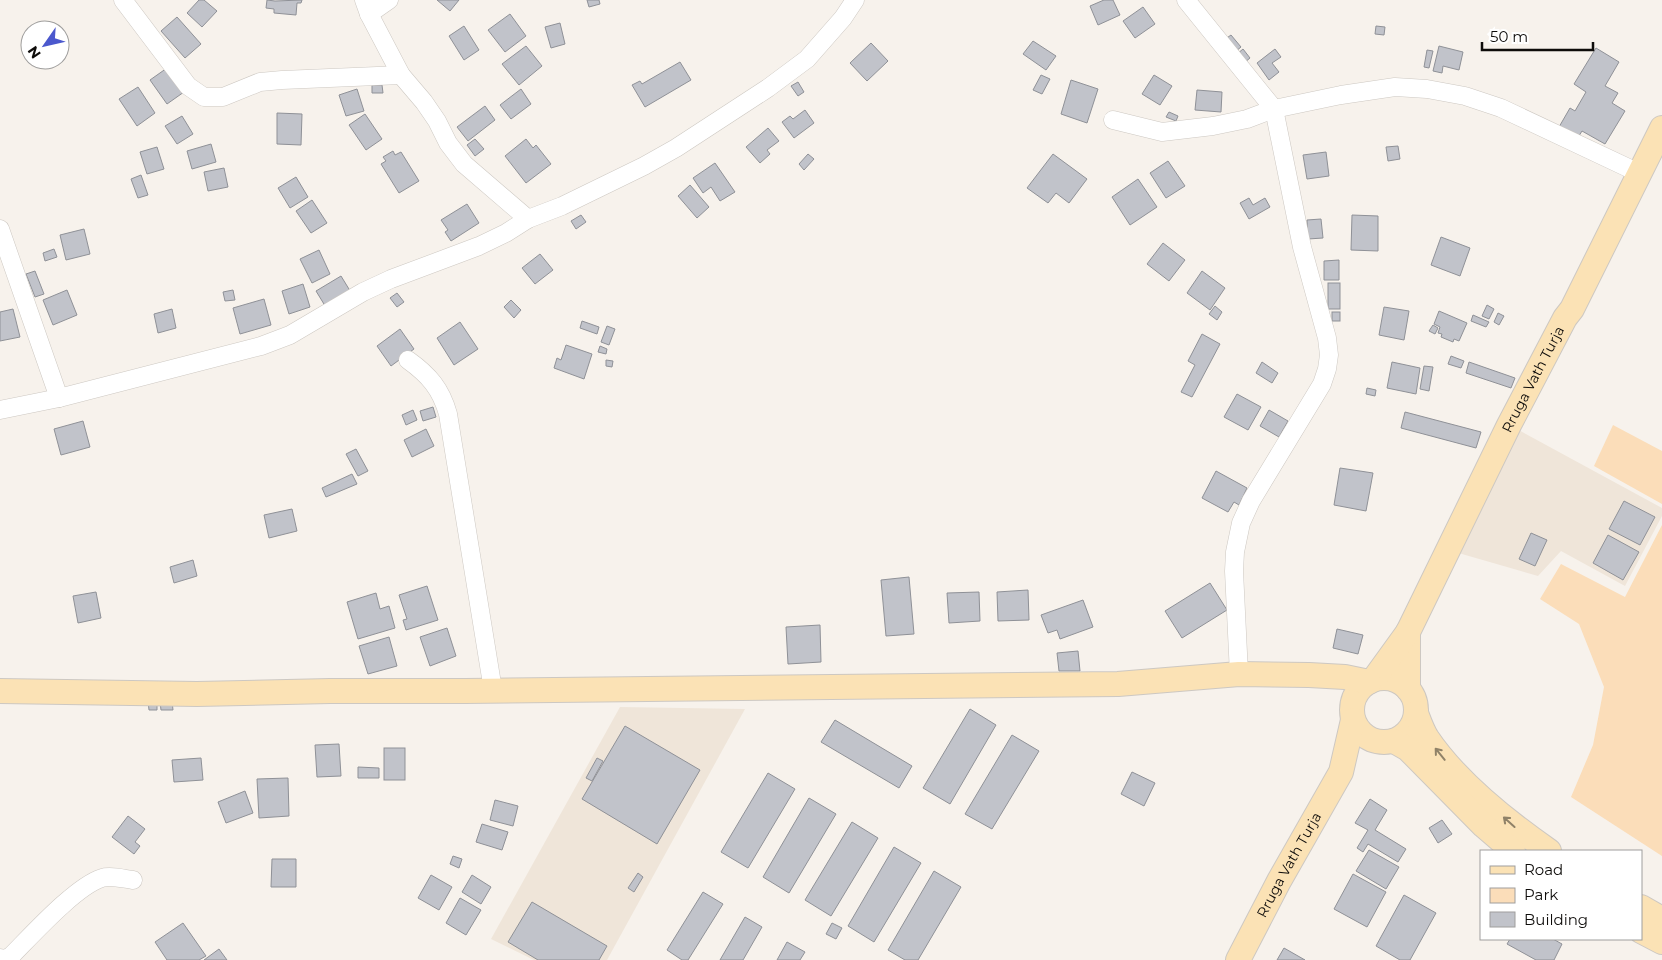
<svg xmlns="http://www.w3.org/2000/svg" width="1662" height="960" viewBox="0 0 1662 960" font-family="Montserrat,sans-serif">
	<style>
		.built { fill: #efe5d9 }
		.green { fill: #fbddb9 }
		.building { fill: #c1c3ca; stroke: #8f9197 }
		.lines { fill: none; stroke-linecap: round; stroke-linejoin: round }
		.street-casing { stroke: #cdc8c2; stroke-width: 19 }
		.secondary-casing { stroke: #cdc8c2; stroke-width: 26 }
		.street { stroke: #fff; stroke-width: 18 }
		.secondary { stroke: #fbe2b5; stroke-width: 24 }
		.oneway { stroke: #908268 }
		.labels { text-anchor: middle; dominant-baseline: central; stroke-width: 4; stroke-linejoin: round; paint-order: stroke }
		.street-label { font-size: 14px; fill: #0e0c0a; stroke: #fff }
	</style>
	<rect width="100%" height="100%" fill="#f7f2ec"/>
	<g class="built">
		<polygon points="1513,427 1662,508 1662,516 1625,586 1561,551 1538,576 1455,552"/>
		<polygon points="620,707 745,709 607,960 534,960 491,939"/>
	</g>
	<g class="green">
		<polygon points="1613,425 1662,451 1662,504 1594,466"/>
		<polygon points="1662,525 1662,856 1571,797 1593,745 1604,687 1579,624 1540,599 1561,564 1625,597"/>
	</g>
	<g class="building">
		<polygon points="199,0 204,0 217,11 202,27 187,13"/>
		<polygon points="267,0 275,1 302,0 301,3 297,3 296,15 274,13 274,9 266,8"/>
		<polygon points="437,0 459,0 450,11"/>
		<polygon points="587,0 599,0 600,4 589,7"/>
		<polygon points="1104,0 1113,0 1120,15 1098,25 1090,6"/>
		<polygon points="1143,7 1155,24 1135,38 1123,21"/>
		<polygon points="510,14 526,36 505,52 488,30"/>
		<polygon points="177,17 201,44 185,58 161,31"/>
		<polygon points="560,23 565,44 551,48 545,27"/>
		<polygon points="464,26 479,50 464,60 449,36"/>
		<polygon points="1376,26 1385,27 1384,35 1375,34"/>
		<polygon points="1231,35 1241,47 1235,52 1224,40"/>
		<polygon points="1033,41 1056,56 1046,70 1023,54"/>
		<polygon points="871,43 888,61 867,81 850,63"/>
		<polygon points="526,46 542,66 519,85 502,64"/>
		<polygon points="1439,46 1463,52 1459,70 1443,66 1442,73 1433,71"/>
		<polygon points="1596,48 1619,62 1605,86 1618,93 1612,103 1625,111 1605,144 1582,131 1577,139 1559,127 1570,108 1575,111 1586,92 1574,84"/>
		<polygon points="1243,49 1250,58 1244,63 1237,54"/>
		<polygon points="1275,49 1281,57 1272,63 1279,72 1269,80 1257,63"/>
		<polygon points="1427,50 1433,51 1429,68 1424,67"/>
		<polygon points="680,62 691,80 645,107 632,85 640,81 642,84"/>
		<polygon points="167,68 184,92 167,104 150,80"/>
		<polygon points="1041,75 1050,79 1042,94 1033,90"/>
		<polygon points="1154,75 1172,86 1160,105 1142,94"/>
		<polygon points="1071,80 1098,89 1087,123 1061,114"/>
		<polygon points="798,82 804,92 798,96 791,86"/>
		<polygon points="372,85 382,85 383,93 372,93"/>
		<polygon points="138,87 155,113 137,126 119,99"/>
		<polygon points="357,89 364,111 346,116 339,95"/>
		<polygon points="521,89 531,104 511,119 500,105"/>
		<polygon points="1197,90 1222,92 1221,112 1195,110"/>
		<polygon points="485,106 495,120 468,141 457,127"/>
		<polygon points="805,110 814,123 794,138 782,122 790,116 793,119"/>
		<polygon points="1169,112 1178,116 1176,121 1166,117"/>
		<polygon points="277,113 302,114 301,145 277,144"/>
		<polygon points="365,114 382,139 366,150 349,125"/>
		<polygon points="182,116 193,134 177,144 165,126"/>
		<polygon points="768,128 779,141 767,150 770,154 760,163 746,147"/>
		<polygon points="475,139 484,149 475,156 467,145"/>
		<polygon points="526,139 533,148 536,145 551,164 526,183 505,156"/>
		<polygon points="211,144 216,162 192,169 187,151"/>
		<polygon points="1398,146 1400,159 1388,161 1386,147"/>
		<polygon points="157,147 164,169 147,174 140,152"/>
		<polygon points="393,151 395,155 401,152 419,181 399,193 381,164 386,161 383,157"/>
		<polygon points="1326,152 1329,176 1307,179 1303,155"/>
		<polygon points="808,154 814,159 804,170 799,164"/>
		<polygon points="1053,154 1087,179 1069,203 1056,193 1048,203 1027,188"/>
		<polygon points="1168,161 1185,186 1166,198 1150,173"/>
		<polygon points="715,163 735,192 720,201 711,187 703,193 693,178"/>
		<polygon points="224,168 228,187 208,191 204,172"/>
		<polygon points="141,175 148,195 138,198 131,179"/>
		<polygon points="296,177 308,197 290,208 278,188"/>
		<polygon points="1138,179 1157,207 1130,225 1112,197"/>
		<polygon points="690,185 709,207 697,218 678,196"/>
		<polygon points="1249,198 1253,205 1265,198 1270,207 1249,219 1240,203"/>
		<polygon points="312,200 327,223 311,233 296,211"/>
		<polygon points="467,204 479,223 451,241 445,232 448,230 441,220"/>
		<polygon points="581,215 586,222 576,229 571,221"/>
		<polygon points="1352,215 1378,216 1378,251 1351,250"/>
		<polygon points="1321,219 1323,238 1308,239 1307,220"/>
		<polygon points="84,229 90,254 66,260 60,235"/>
		<polygon points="1441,237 1470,248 1460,276 1431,265"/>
		<polygon points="1163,243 1185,260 1169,281 1147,264"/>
		<polygon points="54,249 57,257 45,261 43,253"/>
		<polygon points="319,250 330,274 312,283 300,259"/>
		<polygon points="540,254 553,270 535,284 522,268"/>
		<polygon points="1339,260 1339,280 1324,280 1324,261"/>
		<polygon points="35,271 44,294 35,297 26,274"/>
		<polygon points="1202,271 1225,288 1210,310 1187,293"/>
		<polygon points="341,276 352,294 327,309 316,291"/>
		<rect x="1328" y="283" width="12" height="26"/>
		<polygon points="303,284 310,307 289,314 282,291"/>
		<polygon points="67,290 77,315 53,325 43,300"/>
		<polygon points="233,290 235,300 225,301 223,292"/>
		<polygon points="397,293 404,302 397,307 390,298"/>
		<polygon points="264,299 271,325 240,334 233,308"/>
		<polygon points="511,300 521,310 514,318 504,307"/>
		<polygon points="1487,305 1494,309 1489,319 1482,316"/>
		<polygon points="1215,306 1222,312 1217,320 1209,314"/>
		<polygon points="1384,307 1409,311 1404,340 1379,335"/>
		<polygon points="13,309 20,337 0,341 0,312"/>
		<polygon points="172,309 176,328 158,333 154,314"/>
		<polygon points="1439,311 1467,323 1459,341 1454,339 1453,342 1441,337 1442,334 1438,333 1440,327 1434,324"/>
		<rect x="1332" y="312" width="8" height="9"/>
		<polygon points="1498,313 1504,316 1499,325 1494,322"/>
		<polygon points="1473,315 1489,322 1486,327 1471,321"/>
		<polygon points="582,321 599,327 597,334 580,328"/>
		<polygon points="460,322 478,349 454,365 437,338"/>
		<polygon points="1433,325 1438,328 1435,334 1429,331"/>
		<polygon points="607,326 615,329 609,345 601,342"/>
		<polygon points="400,329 414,349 391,366 377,346"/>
		<polygon points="1202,334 1220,344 1192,397 1181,392 1195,365 1188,361"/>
		<polygon points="566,345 592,354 584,379 554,368 557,358 561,360"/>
		<polygon points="600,346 607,349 606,354 598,352"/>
		<polygon points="1451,356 1464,361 1461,368 1448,364"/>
		<polygon points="606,360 613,361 612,367 606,366"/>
		<polygon points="1262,362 1278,373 1272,383 1256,373"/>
		<polygon points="1392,362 1420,368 1416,394 1387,388"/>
		<polygon points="1469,362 1515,378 1511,388 1466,373"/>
		<polygon points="1424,366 1433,367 1429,391 1420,389"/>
		<polygon points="1367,388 1376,390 1375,396 1366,394"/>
		<polygon points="1237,394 1261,407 1248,430 1224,417"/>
		<polygon points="433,407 436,417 423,421 420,411"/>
		<polygon points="413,410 417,420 406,425 402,415"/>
		<polygon points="1269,410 1288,421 1279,437 1260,426"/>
		<polygon points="1405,412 1481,432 1476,448 1401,428"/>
		<polygon points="83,421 90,447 61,455 54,429"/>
		<polygon points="426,429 434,446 412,457 404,440"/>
		<polygon points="356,449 368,471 358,476 346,454"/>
		<polygon points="1340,468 1373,473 1366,511 1334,505"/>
		<polygon points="1216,471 1247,488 1239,505 1234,502 1228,512 1202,498"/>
		<polygon points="352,474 357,484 326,497 322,488"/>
		<polygon points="1624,501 1655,517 1640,545 1609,529"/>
		<polygon points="292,509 297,531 269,538 264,515"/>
		<polygon points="1531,533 1547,540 1535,566 1519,559"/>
		<polygon points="1608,535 1639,552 1623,580 1593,563"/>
		<polygon points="193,560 197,576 174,583 170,567"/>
		<polygon points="909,577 914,634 886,636 881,580"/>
		<polygon points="1210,583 1227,610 1182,638 1165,611"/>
		<polygon points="427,586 438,620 406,630 403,620 407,619 399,595"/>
		<polygon points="1028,590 1029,620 998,621 997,592"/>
		<polygon points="96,592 101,618 78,623 73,596"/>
		<polygon points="979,592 980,621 949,623 947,593"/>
		<polygon points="376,593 380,609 389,606 395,628 358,639 347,602"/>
		<polygon points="1083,600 1093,627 1060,639 1057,630 1048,633 1041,615"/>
		<polygon points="820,625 821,662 788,664 786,627"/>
		<polygon points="447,628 456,656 430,666 420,637"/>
		<polygon points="1337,629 1363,635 1358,654 1333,648"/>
		<polygon points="389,637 397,666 368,674 359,646"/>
		<polygon points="1078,651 1080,671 1059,671 1057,653"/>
		<polygon points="157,700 157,710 149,710 148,701"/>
		<polygon points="172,701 173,710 161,710 160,702"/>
		<polygon points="970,709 996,725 950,804 923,788"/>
		<polygon points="835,720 912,766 899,788 821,742"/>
		<polygon points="625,726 700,770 657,844 582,799"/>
		<polygon points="1012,735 1039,751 992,829 965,814"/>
		<polygon points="339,744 341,776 317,777 315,745"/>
		<rect x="384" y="748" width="21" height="32"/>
		<polygon points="201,758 203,780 174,782 172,760"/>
		<polygon points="597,758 603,761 592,781 586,778"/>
		<polygon points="358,767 379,768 379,778 358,778"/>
		<polygon points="1132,772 1155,783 1144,806 1121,794"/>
		<polygon points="768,773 795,789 748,868 721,852"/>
		<polygon points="288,778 289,816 259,818 257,779"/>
		<polygon points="245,791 253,813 226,823 218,802"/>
		<polygon points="809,798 836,814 789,893 763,877"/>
		<polygon points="1370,799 1387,810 1375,830 1406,849 1398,862 1368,844 1363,852 1357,848 1368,830 1355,823"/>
		<polygon points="495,800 518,806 513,826 490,820"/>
		<polygon points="128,816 145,829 135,842 140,846 134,854 112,837"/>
		<polygon points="1442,820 1452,834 1438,843 1429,828"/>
		<polygon points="852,822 878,838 831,916 805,900"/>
		<polygon points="482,824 508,832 502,850 476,842"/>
		<polygon points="894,847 921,863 874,942 848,926"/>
		<polygon points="1369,850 1399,867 1386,889 1356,871"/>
		<polygon points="453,856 462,859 459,868 450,864"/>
		<polygon points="272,859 296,859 296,887 271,887"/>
		<polygon points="934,871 961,887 918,960 905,960 888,950"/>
		<polygon points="638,873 643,877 634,892 628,888"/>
		<polygon points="1353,874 1386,892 1367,927 1334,909"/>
		<polygon points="431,875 452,887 439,910 418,898"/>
		<polygon points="472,875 491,887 481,904 462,892"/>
		<polygon points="703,892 723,904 688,960 682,960 667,950"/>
		<polygon points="1404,895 1436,913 1410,960 1400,960 1376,946"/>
		<polygon points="460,898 481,910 466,935 446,923"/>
		<polygon points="532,902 607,946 599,960 538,960 508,942"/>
		<polygon points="745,917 762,927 743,960 720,960"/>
		<polygon points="183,923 206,956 199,960 167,960 155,942"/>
		<polygon points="832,923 842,928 836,939 826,934"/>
		<polygon points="1510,939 1553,939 1562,944 1554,960 1536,960 1507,944"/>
		<polygon points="787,942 805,952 800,960 777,960"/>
		<polygon points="1284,948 1305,960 1277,960"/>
		<polygon points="219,949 227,960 204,960"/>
	</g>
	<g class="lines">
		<g class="street-casing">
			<g id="street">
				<polyline points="123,0 188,86 204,97 223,97 260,82 282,80 401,75"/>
				<polyline points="364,0 369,14 401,75 424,102 437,121 448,143 464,164 528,219"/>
				<polyline points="1186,0 1274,109 1302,247 1327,338 1329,355 1327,369 1322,384 1251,501 1241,523 1235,552 1234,571 1239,674"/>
				<polyline points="369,14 389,0"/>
				<polyline points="1113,120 1162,132 1213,126 1247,119 1274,109 1341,95 1395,87 1427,89 1465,96 1501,108 1639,173"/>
				<polyline points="0,229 59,398"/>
				<path d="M408 360C429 375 441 389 448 414L493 690"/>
				<polyline points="0,410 59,398 261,346 290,335 363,292 391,279 479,246 506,233 528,219 562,206 644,166 676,148 768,88 807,59 843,18 855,0"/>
				<path d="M0 958 5 959 11 956C32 935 76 886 102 878 111 875 124 879 133 880"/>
			</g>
		</g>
		<g class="secondary-casing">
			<g id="secondary">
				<polyline points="1408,632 1408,689"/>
				<circle cx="1384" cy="710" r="32"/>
				<path id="s1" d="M1374 679 1408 632 1509 425 1565 318 1572 309 1662 128"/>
				<polyline points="0,691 197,694 330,691 465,691 1118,684 1239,674 1309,675 1345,677 1369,682"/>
				<path d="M1416 713C1419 721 1422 730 1427 738 1456 781 1506 821 1549 851"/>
				<polyline points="1394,741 1408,749 1484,826 1513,851"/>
				<polyline points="1641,907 1662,919"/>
				<polyline points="1641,931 1662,942"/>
				<path id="s2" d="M1238 960 1279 881 1341 772 1353 720"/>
			</g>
		</g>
		<use href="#street" class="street"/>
		<use href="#secondary" class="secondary"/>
	</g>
	<defs><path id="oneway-shaft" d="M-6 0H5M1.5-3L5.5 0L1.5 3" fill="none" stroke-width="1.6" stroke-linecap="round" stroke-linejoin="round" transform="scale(1.25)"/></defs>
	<g class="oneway">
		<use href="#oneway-shaft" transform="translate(1440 754) rotate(-129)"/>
		<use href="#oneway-shaft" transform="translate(1509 822) rotate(-138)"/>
	</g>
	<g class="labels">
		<g class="street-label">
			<text stroke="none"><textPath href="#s1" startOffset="340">Rruga Vath Turja</textPath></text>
			<text stroke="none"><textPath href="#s2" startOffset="108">Rruga Vath Turja</textPath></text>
		</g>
	</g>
	<rect x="1480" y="850" width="162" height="90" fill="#ffffff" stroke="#9f9e9d"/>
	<rect x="1490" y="866" width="25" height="8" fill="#fbe2b5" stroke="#9f9e9d"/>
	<text x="1524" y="875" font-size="15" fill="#0e0c0a">Road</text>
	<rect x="1490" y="888" width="25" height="15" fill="#fbddb9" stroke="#9f9e9d"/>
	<text x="1524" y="900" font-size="15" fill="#0e0c0a">Park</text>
	<rect x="1490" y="912" width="25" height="15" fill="#c1c3ca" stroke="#9f9e9d"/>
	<text x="1524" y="925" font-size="15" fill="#0e0c0a">Building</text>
	<g transform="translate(45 45) rotate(236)"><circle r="24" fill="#ffffff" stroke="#9f9e9d"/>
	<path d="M0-4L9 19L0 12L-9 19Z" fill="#4b58cd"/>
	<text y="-8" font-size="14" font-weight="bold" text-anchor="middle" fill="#0e0c0a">N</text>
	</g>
	<path d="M1482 42v8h111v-8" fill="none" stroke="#0e0c0a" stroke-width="2.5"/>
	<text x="1490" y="42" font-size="15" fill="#0e0c0a" stroke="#ffffff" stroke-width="4" paint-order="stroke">50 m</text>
</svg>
